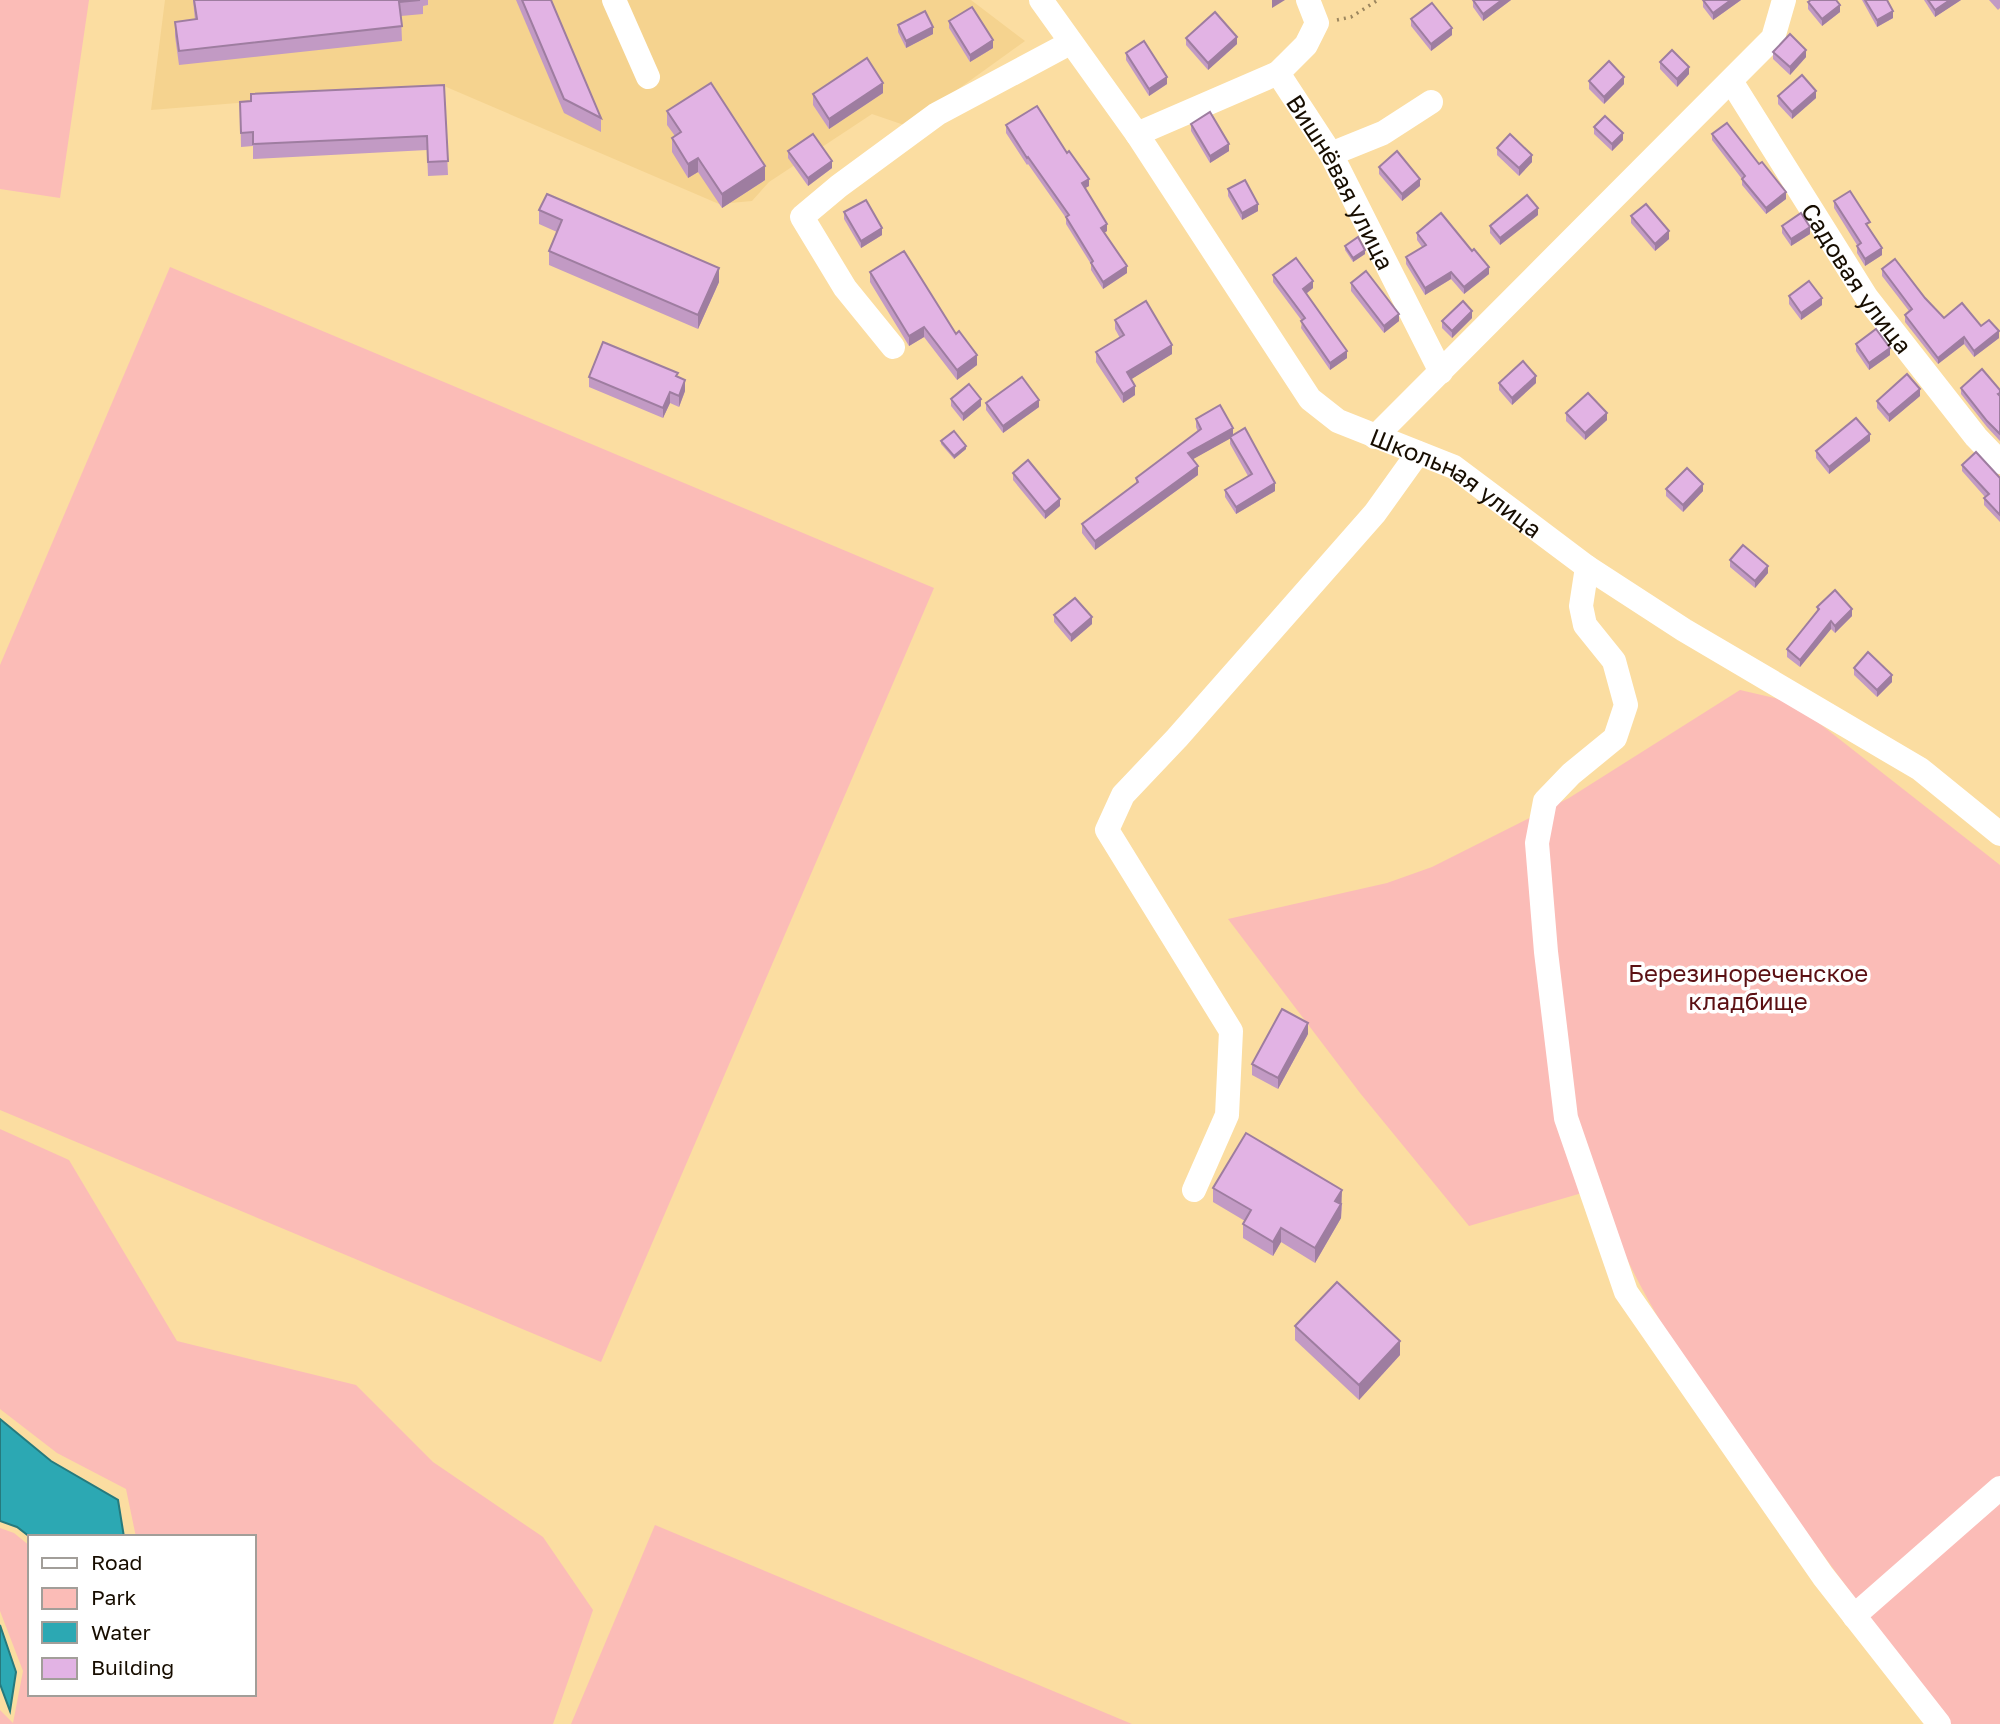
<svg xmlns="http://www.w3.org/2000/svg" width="2000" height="1724" viewBox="0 0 2000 1724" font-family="'Golos Text',sans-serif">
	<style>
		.built { fill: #f5d38f }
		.green { fill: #fbbcb7 }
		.water { fill: #2ca8b3; stroke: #267a7d; stroke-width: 2 }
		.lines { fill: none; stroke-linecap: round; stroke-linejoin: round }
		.path { stroke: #9d875f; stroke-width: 3.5; stroke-dasharray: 2 5; stroke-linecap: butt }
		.minor { stroke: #fff; stroke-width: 24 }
		.wall { fill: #c29ac4 }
		.shaded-wall { fill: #9e7da0 }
		.building { fill: #e2b3e4; stroke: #9e7da0; stroke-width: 2 }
		.labels { text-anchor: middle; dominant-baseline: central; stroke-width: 7; stroke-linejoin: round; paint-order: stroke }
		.street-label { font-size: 24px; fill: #170d00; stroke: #fff }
		.park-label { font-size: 24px; fill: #5b1013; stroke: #fff }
	</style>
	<rect width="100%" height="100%" fill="#fbdda1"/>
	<polygon class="built" points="165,0 971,0 1025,41 907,126 872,114 769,182 752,201 719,204 444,86 151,110"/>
	<g class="green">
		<polygon points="0,0 89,0 60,198 0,189"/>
		<polygon points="170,267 934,588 601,1362 0,1110 0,665"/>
		<path d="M1740 690 1792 702 2000 865V1724H1950C1886 1641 1824 1557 1763 1472 1699 1383 1632 1293 1599 1188L1469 1226 1360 1093 1228 919 1387 883 1432 867 1569 798Z"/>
		<polygon points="0,1129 69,1160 177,1341 356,1385 433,1462 543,1537 593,1610 553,1724 0,1724 0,1710 13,1723 23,1671 0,1611 0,1528 14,1533 30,1546 30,1694 254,1694 254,1537 136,1537 126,1489 57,1453 0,1409"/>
		<polygon points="655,1525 1132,1724 571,1724"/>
	</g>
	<g class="water">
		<polygon points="0,1419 51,1461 118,1500 124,1537 30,1537 17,1527 0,1521"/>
		<polygon points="0,1625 16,1672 10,1711 0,1684"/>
	</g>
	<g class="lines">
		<polyline class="path" points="1337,20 1351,17 1378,0"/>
		<g class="minor">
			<polyline points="614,0 648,77"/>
			<path id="s1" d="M1041 0 1137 134 1310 399 1338 421 1454 467 1587 567 1684 630 1920 769 2000 834"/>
			<path id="s2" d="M1308 0 1317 23 1306 45 1278 73 1331 154 1441 372"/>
			<path id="s3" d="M1731 81 1867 298 1976 437 2000 462"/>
			<polyline points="1137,134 1278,73"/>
			<polyline points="1331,154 1383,133 1431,102"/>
			<polyline points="893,347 845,288 802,217 839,186 937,114 1070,43"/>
			<polyline points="1375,437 1773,38 1784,0"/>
			<polyline points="1587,567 1581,606 1585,625 1614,661 1626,705 1615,738 1571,774 1545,801 1537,843 1546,952 1566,1118 1626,1292 1823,1576 1939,1724"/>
			<polyline points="1194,1190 1227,1115 1231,1031 1107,830 1123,795 1177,738 1375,513 1418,453"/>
			<polyline points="1854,1616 2000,1488"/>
		</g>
	</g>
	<g class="wall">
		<polygon points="193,0 428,0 428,5 423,6 423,14 401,16 402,41 179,65 175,36 175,22 195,20"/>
		<polygon points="516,0 551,0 601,118 601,132 564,113"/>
		<polygon points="1473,0 1511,0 1483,21 1473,7"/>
		<polygon points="1703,0 1741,0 1713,20 1703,7"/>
		<polygon points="1862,0 1887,0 1893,18 1877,27"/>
		<polygon points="1924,0 1961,0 1935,17"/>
		<polygon points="1989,0 2000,0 2000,8 1998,10"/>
		<polygon points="1808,2 1840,12 1822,26 1808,9"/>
		<polygon points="1411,19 1452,35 1431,51 1411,26"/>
		<polygon points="949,21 993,48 970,62 949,28"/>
		<polygon points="898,25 933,34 906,48 898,32"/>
		<polygon points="1186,38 1237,44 1208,70 1186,45"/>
		<polygon points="1773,52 1806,57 1790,75 1773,59"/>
		<polygon points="1126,53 1167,84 1149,96 1126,60"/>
		<polygon points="1660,62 1689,74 1677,87 1660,69"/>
		<polygon points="1589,81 1624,84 1604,104 1589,89"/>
		<polygon points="444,85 448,175 428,176 427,150 253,159 253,146 241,147 240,102"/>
		<polygon points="883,93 829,129 813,105 813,94"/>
		<polygon points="1778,96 1816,98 1792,119 1778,104"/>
		<polygon points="667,111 765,180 722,208 698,172 688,178 672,152 672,138 675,136 667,125"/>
		<polygon points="1191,124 1229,151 1210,163 1191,131"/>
		<polygon points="1006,125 1067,153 1089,186 1085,188 1107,231 1104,233 1127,273 1103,289 1091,270 1091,264 1066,224 1066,218 1028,164 1027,165 1006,133"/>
		<polygon points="1594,127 1623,140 1612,151 1594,134"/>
		<polygon points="1712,134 1786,199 1766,214 1742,185 1742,179 1712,140"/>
		<polygon points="1497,148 1532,162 1519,176 1497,155"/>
		<polygon points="788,151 832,168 808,186 788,158"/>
		<polygon points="1379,167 1420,186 1402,201 1379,174"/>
		<polygon points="1228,189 1258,211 1242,220 1228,196"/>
		<polygon points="1834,201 1870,229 1882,255 1865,266 1857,253 1857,245 1834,208"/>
		<polygon points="539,210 719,282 698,329 549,265 549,251 557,232 539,224"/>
		<polygon points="844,212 882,235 861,248 844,219"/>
		<polygon points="1538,215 1500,245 1490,233 1490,226"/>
		<polygon points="1631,216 1669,239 1655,251 1631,223"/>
		<polygon points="1782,226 1810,234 1791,246 1782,233"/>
		<polygon points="1417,233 1489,274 1464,294 1451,279 1425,295 1406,264 1406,257 1422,247 1417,240"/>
		<polygon points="1345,246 1365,254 1353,262 1345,250"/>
		<polygon points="1882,269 1925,298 1944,318 1981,326 1999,338 1974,357 1964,344 1938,364 1905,322 1905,315 1909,311 1882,276"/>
		<polygon points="870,272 956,334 977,365 957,380 924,337 909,346 870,282"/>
		<polygon points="1273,275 1313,288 1306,294 1347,358 1330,370 1301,328 1302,321 1273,282"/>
		<polygon points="1351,283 1399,321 1384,333 1351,291"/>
		<polygon points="1789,296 1822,305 1801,320 1789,304"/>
		<polygon points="1472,318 1452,338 1442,328 1442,321"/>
		<polygon points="1115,320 1172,354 1131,379 1135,395 1123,403 1096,362 1096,352 1120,338 1115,329"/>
		<polygon points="1856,344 1890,355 1869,370 1856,351"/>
		<polygon points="589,377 678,377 685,391 679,407 670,403 663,418 589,387"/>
		<polygon points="1499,383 1536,383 1512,405 1499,390"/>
		<polygon points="1961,388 2000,390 2000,441 1987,427 1961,394"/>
		<polygon points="1920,396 1889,422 1877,408 1877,401"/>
		<polygon points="951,399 981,406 963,421 951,406"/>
		<polygon points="986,403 1039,407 1003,433 986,410"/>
		<polygon points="1566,413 1607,420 1585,440 1566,421"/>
		<polygon points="1196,419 1233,435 1275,491 1236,514 1225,497 1225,490 1248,476 1230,444 1230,438 1193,459 1198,475 1095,550 1082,533 1082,524 1136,484 1136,478 1198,432 1196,427"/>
		<polygon points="941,441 966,449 954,459 941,444"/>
		<polygon points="1870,441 1829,474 1816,458 1816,451"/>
		<polygon points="1962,465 2000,478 2000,522 1984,505 1984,498 1985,497 1962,471"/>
		<polygon points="1013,473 1060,506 1045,519 1013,480"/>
		<polygon points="1666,489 1703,491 1683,512 1666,496"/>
		<polygon points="1730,560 1768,573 1755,588 1730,567"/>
		<polygon points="1817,607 1852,616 1835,633 1831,629 1800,667 1787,657 1787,649 1817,612"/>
		<polygon points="1054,615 1092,624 1071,642 1054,622"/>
		<polygon points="1854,668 1892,682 1877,697 1854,675"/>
		<polygon points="1308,1034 1278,1089 1252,1075 1252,1064"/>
		<polygon points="1213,1188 1342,1204 1341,1218 1315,1263 1281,1242 1273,1256 1243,1238 1243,1224 1245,1221 1213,1202"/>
		<polygon points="1295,1326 1400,1355 1359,1400 1295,1340"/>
	</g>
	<g class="shaded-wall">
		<polygon points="1272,0 1285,0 1272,8"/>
		<polygon points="1502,0 1511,0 1483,21 1483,14"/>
		<polygon points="1731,0 1741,0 1713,20 1713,13"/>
		<polygon points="1950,0 1961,0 1935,17 1935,10"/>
		<polygon points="1840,5 1840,12 1822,26 1822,19"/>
		<polygon points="1893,11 1893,18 1877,27 1877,20"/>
		<polygon points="933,27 933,34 906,48 906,41"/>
		<polygon points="1452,28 1452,35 1431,51 1431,44"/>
		<polygon points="1237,37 1237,44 1208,70 1208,63"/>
		<polygon points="993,40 993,48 970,62 970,55"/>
		<polygon points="1806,50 1806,57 1790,75 1790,67"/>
		<polygon points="1689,67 1689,74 1677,87 1677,79"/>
		<polygon points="1167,77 1167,84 1149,96 1149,89"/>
		<polygon points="1624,77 1624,84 1604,104 1604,97"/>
		<polygon points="883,83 883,93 829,129 829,119"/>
		<polygon points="1816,91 1816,98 1792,119 1792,112"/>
		<polygon points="1623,133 1623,140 1612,151 1612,144"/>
		<polygon points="1229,144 1229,151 1210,163 1210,156"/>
		<polygon points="1532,155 1532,162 1519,176 1519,168"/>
		<polygon points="698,158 698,172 688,178 688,164"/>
		<polygon points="832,161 832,168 808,186 808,178"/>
		<polygon points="765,166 765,180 722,208 722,194"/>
		<polygon points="1089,179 1089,186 1082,190 1082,183"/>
		<polygon points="1420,179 1420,186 1402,201 1402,194"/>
		<polygon points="1786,192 1786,199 1766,214 1766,208"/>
		<polygon points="1258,204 1258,211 1242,220 1242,213"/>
		<polygon points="1538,208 1538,215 1500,245 1500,238"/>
		<polygon points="1107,224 1107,231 1101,235 1101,228"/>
		<polygon points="1810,227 1810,234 1791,246 1791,239"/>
		<polygon points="882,228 882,235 861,248 861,241"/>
		<polygon points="1669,231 1669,239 1655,251 1655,244"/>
		<polygon points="1882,248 1882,255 1865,266 1865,259"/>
		<polygon points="1365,250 1365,254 1353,262 1353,258"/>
		<polygon points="1127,266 1127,273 1103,289 1103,282"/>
		<polygon points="1489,267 1489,274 1464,294 1464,287"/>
		<polygon points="719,268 719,282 698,329 698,315"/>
		<polygon points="1451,272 1451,279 1425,295 1425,288"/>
		<polygon points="1313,281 1313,288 1303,296 1303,289"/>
		<polygon points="1822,298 1822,305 1801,320 1801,313"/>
		<polygon points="1472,311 1472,318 1452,338 1452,331"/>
		<polygon points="1399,314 1399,321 1384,333 1384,326"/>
		<polygon points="924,327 924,337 909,346 909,336"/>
		<polygon points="1999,331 1999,338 1974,357 1974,351"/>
		<polygon points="1964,337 1964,344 1938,364 1938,358"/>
		<polygon points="1172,345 1172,354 1127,382 1127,372"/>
		<polygon points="1890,348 1890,355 1869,370 1869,363"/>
		<polygon points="1347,351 1347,358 1330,370 1330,363"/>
		<polygon points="977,355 977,365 957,380 957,370"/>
		<polygon points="1536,376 1536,383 1512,405 1512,398"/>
		<polygon points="685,380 685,391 679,407 679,396"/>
		<polygon points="1135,386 1135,395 1123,403 1123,394"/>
		<polygon points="1920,389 1920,396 1889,422 1889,415"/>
		<polygon points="670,392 670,403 663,418 663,408"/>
		<polygon points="981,399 981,406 963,421 963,414"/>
		<polygon points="1039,400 1039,407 1003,433 1003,426"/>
		<polygon points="1607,413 1607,420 1585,440 1585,433"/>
		<polygon points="1233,428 1233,437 1188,462 1188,453"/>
		<polygon points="1870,434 1870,441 1829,474 1829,467"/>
		<polygon points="966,446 966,449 954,459 954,456"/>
		<polygon points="1198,466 1198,475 1095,550 1095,541"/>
		<polygon points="1275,483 1275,491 1236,514 1236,507"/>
		<polygon points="1703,484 1703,491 1683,512 1683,505"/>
		<polygon points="1060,499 1060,506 1045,519 1045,512"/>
		<polygon points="1768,566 1768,573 1755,588 1755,581"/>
		<polygon points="1852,609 1852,616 1835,633 1835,626"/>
		<polygon points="1092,617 1092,624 1071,642 1071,635"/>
		<polygon points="1831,621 1831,629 1800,667 1800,660"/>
		<polygon points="1892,675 1892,682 1877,697 1877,690"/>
		<polygon points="1308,1023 1308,1034 1278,1089 1278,1078"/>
		<polygon points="1342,1190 1341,1218 1315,1263 1315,1248 1335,1201"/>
		<polygon points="1281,1228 1281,1242 1273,1256 1273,1242"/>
		<polygon points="1400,1341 1400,1355 1359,1400 1359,1385"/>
	</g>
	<g class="building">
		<polygon points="194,0 420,0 399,2 402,26 179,51 175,22 197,19"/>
		<polygon points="522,0 551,0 601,118 564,99"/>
		<polygon points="1473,0 1502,0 1483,14"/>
		<polygon points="1703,0 1731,0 1713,13"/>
		<polygon points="1811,0 1836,0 1840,5 1822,19 1808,2"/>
		<polygon points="1865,0 1887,0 1893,11 1877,20"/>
		<polygon points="1928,0 1950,0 1935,10"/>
		<polygon points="1432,3 1452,28 1431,44 1411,19"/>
		<polygon points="972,7 993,40 970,55 949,21"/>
		<polygon points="925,11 933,27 906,41 898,25"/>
		<polygon points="1215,12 1237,37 1208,63 1186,38"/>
		<polygon points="1790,34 1806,50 1790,67 1773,52"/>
		<polygon points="1144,41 1167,77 1149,89 1126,53"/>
		<polygon points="1672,50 1689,67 1677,79 1660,62"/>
		<polygon points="867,58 883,83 829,119 813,94"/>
		<polygon points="1609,61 1624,77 1604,97 1589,81"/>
		<polygon points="1802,75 1816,91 1792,112 1778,96"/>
		<polygon points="711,83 765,166 722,194 698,158 688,164 672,138 681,132 667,111"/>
		<polygon points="444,85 448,161 428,162 427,136 253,144 253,132 241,133 240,102 251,101 251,94"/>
		<polygon points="1037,106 1067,153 1069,151 1089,179 1082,183 1107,224 1101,228 1127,266 1103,282 1091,263 1093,261 1066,217 1069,215 1028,157 1027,158 1006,125"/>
		<polygon points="1210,112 1229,144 1210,156 1191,124"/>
		<polygon points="1605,116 1623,133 1612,144 1594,127"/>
		<polygon points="1727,123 1759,164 1762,162 1786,192 1766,208 1742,179 1745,176 1712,134"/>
		<polygon points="813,134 832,161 808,178 788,151"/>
		<polygon points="1510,134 1532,155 1519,168 1497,148"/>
		<polygon points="1397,151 1420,179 1402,194 1379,167"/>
		<polygon points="1245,180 1258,204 1242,213 1228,189"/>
		<polygon points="1850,191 1870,222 1866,224 1882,248 1865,259 1857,246 1861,243 1834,201"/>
		<polygon points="547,194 719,268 698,315 549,251 562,220 539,210"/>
		<polygon points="1527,195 1538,208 1500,238 1490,226"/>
		<polygon points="866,200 882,228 861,241 844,212"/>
		<polygon points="1646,204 1669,231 1655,244 1631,216"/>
		<polygon points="1441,213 1472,251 1474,249 1489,267 1464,287 1451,272 1425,288 1406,257 1426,245 1417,233"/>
		<polygon points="1801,213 1810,227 1791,239 1782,226"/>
		<polygon points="1358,237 1365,250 1353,258 1345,246"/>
		<polygon points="904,251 956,334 959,331 977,355 957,370 924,327 909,336 870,272"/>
		<polygon points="1296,258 1313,281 1303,289 1347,351 1330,363 1301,321 1305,318 1273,275"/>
		<polygon points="1895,259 1925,298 1944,318 1962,303 1981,326 1989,320 1999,331 1974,351 1964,337 1938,358 1905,315 1912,309 1882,269"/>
		<polygon points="1366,271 1399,314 1384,326 1351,283"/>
		<polygon points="1809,281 1822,298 1801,313 1789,296"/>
		<polygon points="1146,301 1172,345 1127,372 1135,386 1123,394 1096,352 1124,335 1115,320"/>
		<polygon points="1463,301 1472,311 1452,331 1442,321"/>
		<polygon points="1876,329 1890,348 1869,363 1856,344"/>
		<polygon points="603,342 678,373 676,376 685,380 679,396 670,392 663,408 589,377"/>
		<polygon points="1523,361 1536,376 1512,398 1499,383"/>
		<polygon points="1982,369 2000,390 2000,393 1998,394 2000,396 2000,434 1987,421 1961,388"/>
		<polygon points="1907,374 1920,389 1889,415 1877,401"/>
		<polygon points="1022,377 1039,400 1003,426 986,403"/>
		<polygon points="969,384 981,399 963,414 951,399"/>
		<polygon points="1588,393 1607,413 1585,433 1566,413"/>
		<polygon points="1220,405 1233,428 1188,453 1198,466 1095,541 1082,524 1138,482 1136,478 1201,429 1196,419"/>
		<polygon points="1856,418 1870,434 1829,467 1816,451"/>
		<polygon points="1245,428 1275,483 1236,507 1225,490 1252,474 1230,437"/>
		<polygon points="954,431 966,446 954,456 941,441"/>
		<polygon points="1976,452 2000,478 2000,515 1984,498 1989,494 1962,465"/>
		<polygon points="1028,460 1060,499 1045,512 1013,473"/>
		<polygon points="1687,468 1703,484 1683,505 1666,489"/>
		<polygon points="1743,545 1768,566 1755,581 1730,560"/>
		<polygon points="1835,590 1852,609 1835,626 1831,621 1800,660 1787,649 1819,609 1817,607"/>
		<polygon points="1075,598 1092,617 1071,635 1054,615"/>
		<polygon points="1868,652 1892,675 1877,690 1854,668"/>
		<polygon points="1282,1009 1308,1023 1278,1078 1252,1064"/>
		<polygon points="1246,1133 1342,1190 1335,1201 1341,1204 1315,1248 1281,1228 1273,1242 1243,1224 1251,1210 1213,1188"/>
		<polygon points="1337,1282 1400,1341 1359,1385 1295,1326"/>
	</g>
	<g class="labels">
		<g class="street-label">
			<text stroke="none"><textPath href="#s2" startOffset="215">Вишнёвая улица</textPath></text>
			<text stroke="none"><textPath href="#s3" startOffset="234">Садовая улица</textPath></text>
			<text stroke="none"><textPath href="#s1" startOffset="651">Школьная улица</textPath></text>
		</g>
		<g class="park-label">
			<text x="1748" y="972">Березинореченское<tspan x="1748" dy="28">кладбище</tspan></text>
		</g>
	</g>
	<rect x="28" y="1535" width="228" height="161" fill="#ffffff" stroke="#a29e99" stroke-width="2"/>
	<rect x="42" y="1558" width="35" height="10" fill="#ffffff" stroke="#a29e99" stroke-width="2"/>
	<text x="91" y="1570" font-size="21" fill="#170d00">Road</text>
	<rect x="42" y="1588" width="35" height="21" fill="#fbbcb7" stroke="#a29e99" stroke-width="2"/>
	<text x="91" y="1605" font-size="21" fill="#170d00">Park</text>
	<rect x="42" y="1622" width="35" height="21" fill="#2ca8b3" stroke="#a29e99" stroke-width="2"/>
	<text x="91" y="1640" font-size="21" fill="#170d00">Water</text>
	<rect x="42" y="1658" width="35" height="21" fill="#e2b3e4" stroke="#a29e99" stroke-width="2"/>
	<text x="91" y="1675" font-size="21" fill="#170d00">Building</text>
</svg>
